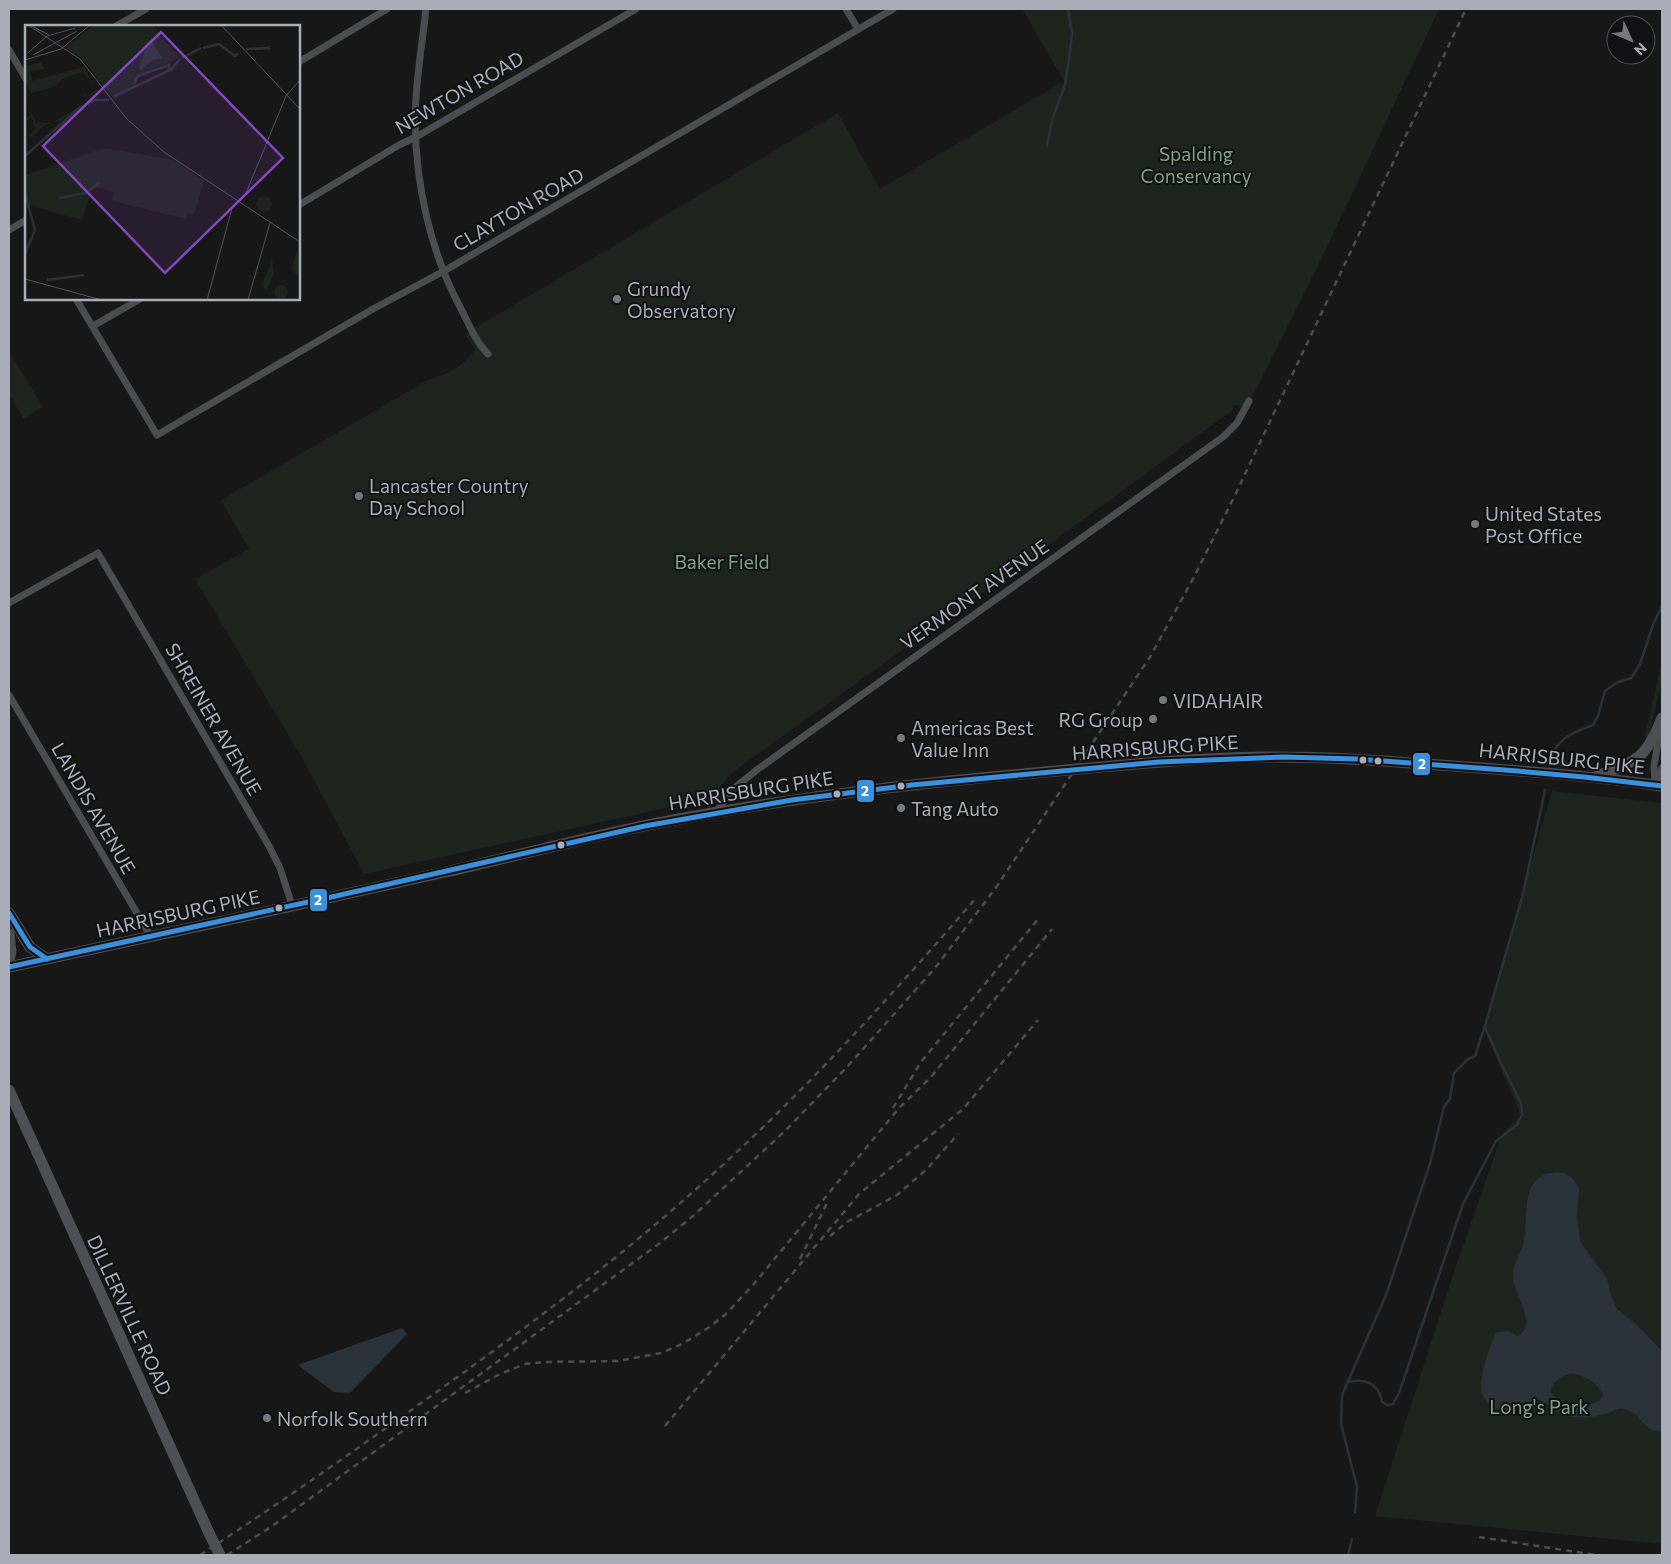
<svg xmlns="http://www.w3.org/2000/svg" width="1671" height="1564" viewBox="0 0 1671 1564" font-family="Commissioner,sans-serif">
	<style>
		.green { fill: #1d241e }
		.water { fill: #2a3239; fill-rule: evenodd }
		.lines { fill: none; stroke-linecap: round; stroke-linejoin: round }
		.stream { stroke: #2a3239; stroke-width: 2.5 }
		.street { stroke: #4b4c50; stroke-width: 7 }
		.primary { stroke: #4d4f52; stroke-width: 11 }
		.rail { stroke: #4b4c4f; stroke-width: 2.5; stroke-dasharray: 6 5; stroke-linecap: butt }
		.primary-bridge { stroke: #4d4f52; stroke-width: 11 }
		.bus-1-casing { stroke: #111113; stroke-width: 9 }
		.bus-1 { stroke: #3a90db; stroke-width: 5 }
		.poi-dot { fill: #757880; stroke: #111113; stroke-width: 2 }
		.bus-dot { fill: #a8adb8; stroke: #111113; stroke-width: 2 }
		.labels { text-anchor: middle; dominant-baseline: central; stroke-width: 4; stroke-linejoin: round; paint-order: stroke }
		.street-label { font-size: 19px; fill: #a8adb8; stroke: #111113 }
		.park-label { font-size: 19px; fill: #7fa381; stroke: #111113 }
		.poi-label { font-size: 19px; fill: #a8adb8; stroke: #111113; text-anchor: start }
		.inset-river { fill: none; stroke: #2a3239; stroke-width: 2.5 }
		.inset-road { fill: none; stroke: #515357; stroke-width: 1 }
		.view { fill: #8446be; fill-opacity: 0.15; stroke: #8446be; stroke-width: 2.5 }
		.inset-edge { fill: none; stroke: #a8adb8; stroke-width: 2.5 }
		.line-badge { stroke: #111113; stroke-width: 2 }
		.badge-label { font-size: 14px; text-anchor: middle; font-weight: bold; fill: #fff }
	</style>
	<rect width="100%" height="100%" fill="#171717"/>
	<g class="green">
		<path d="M1022 9H1439L1324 253 1247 407 1231 404 1234 409 1054 541 730 774 712 798 364 874 305 763 195 579 249 549 221 500 428 380C450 373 461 368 475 350L465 334 838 113 880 189 1064 81Z"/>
		<polygon points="9,351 43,407 24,419 9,395"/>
		<polygon points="1662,661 1662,681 1647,742 1645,735"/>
		<polygon points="1552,791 1662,803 1662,1544 1375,1516 1454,1272 1502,1134 1521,1115 1483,1027"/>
	</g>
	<g class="water">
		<path d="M1557 1172 1564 1173 1573 1178 1579 1188 1577 1217 1580 1241 1607 1279 1610 1292 1617 1309 1638 1326 1662 1351V1432C1641 1430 1643 1415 1627 1410 1620 1407 1615 1410 1608 1413 1577 1422 1565 1418 1539 1399L1513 1409H1495C1491 1405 1485 1400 1482 1394 1477 1384 1490 1343 1496 1333 1505 1330 1510 1331 1518 1336 1539 1324 1513 1295 1513 1276 1513 1262 1523 1250 1525 1236 1527 1220 1523 1184 1542 1176 1546 1173 1552 1173 1557 1172ZM1571 1373C1584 1375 1597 1383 1603 1394L1600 1401C1579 1410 1566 1407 1550 1392 1552 1381 1561 1377 1571 1373Z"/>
		<polygon points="402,1328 407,1334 350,1393 334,1392 298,1365"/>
	</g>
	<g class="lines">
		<g class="stream">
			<polyline points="1047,145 1053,117 1065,85 1069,60 1072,34 1068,9"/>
			<path d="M1551 756C1561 736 1573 733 1593 725L1598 716 1605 691 1616 683 1631 678 1640 664 1653 625 1662 606"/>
			<path d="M1348 1382C1365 1378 1379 1383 1382 1402L1387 1405 1393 1404 1399 1393 1463 1204 1496 1141 1517 1125 1522 1115 1521 1103 1502 1065 1485 1027"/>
			<polyline points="1355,1512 1357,1487 1341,1424 1342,1395 1386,1295 1430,1164 1444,1107 1450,1099 1454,1073 1468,1059 1475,1056 1485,1026 1523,894 1545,790"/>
			<polyline points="1348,1555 1352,1539"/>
		</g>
		<g class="street">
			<path d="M426 9C422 46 415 84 415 122 416 185 430 250 459 305 468 322 475 341 488 354"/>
			<polyline points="846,9 858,29"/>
			<polyline points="116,26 146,9"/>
			<polyline points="9,50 26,79"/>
			<polyline points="299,62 387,9"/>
			<polyline points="299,205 399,145 416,137 636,9"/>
			<polyline points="9,230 26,220"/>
			<polyline points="76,299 157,435 373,309 444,271 893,9"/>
			<polyline points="93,326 140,299"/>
			<polyline points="9,603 98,553 269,846 280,868 292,905"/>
			<polyline points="9,695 151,937"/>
			<polyline points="1656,782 1662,768"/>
			<polyline points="1655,785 1654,766 1660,731"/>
			<polyline points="716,812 733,789 758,769 1223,437 1237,423 1249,401"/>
		</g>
		<g class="primary">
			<path d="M1597 776C1637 761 1646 759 1662 718"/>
			<polyline points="9,913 30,947 47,959"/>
			<polyline points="9,934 11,952 9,960"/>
			<path d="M9 967C154 936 300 905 445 872 521 855 597 834 674 820 779 800 885 787 991 777 1080 769 1170 759 1260 757 1324 756 1388 761 1453 766 1523 771 1593 776 1662 786"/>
			<polyline points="9,1090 209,1533"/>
		</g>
		<g class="rail">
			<polyline points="893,1108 921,1062 1039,918"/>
			<polyline points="830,1236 847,1222 897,1195 927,1169 958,1134"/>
			<polyline points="800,1259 827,1203"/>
			<polyline points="465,1393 500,1374 525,1364 544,1362 618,1361 661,1353 682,1344 708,1328 725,1315 753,1285 899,1108 931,1077 1052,929"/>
			<polyline points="665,1426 859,1194 963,1109 1038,1020"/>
			<polyline points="1479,1537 1596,1555"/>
			<path d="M200 1555C285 1500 367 1442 449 1383 541 1317 631 1249 714 1173 808 1088 893 994 976 898"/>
			<polyline points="227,1555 271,1527 660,1243 693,1216 786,1130 847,1067 935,968 995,889 1150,657 1194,577 1236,493 1466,9"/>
		</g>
		<polyline class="primary-bridge" points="209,1533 220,1555"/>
		<g class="bus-1-casing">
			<g id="bus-1">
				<polyline points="9,913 30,947 47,959"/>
				<polyline points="9,967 336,896 645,826 792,800 912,785 1159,762 1284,757 1356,759 1505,770 1584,777 1662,786"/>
			</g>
		</g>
		<use href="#bus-1" class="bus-1"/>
	</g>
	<g class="poi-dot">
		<circle cx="617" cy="299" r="5"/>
		<circle cx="359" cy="496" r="5"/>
		<circle cx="1475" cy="524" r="5"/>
		<circle cx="1163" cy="700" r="5"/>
		<circle cx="1153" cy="719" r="5"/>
		<circle cx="901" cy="738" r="5"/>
		<circle cx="901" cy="808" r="5"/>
		<circle cx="267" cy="1418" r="5"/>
	</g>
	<g class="bus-dot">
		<circle cx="1363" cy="760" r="4.5"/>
		<circle cx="1378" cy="761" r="4.5"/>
		<circle cx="901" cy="786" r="4.5"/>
		<circle cx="837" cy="794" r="4.5"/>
		<circle cx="561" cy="845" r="4.5"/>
		<circle cx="279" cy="908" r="4.5"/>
	</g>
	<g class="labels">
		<g class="street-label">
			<text transform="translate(459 92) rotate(-30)">NEWTON ROAD</text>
			<text transform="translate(518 209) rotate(-30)">CLAYTON ROAD</text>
			<text transform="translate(974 594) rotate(-35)">VERMONT AVENUE</text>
			<text transform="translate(214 719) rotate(60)">SHREINER AVENUE</text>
			<text transform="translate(1155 747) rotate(-4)">HARRISBURG PIKE</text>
			<text transform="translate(1562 758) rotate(6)">HARRISBURG PIKE</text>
			<text transform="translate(751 790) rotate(-9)">HARRISBURG PIKE</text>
			<text transform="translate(94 808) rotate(60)">LANDIS AVENUE</text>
			<text transform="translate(178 913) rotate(-12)">HARRISBURG PIKE</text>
			<text transform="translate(130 1315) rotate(65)">DILLERVILLE ROAD</text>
		</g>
		<g class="park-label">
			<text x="1196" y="153">Spalding<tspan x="1196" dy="22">Conservancy</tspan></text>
			<text x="722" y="561">Baker Field</text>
			<text x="1539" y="1406">Long's Park</text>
		</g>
		<g class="poi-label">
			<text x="627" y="288">Grundy<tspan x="627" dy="22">Observatory</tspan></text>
			<text x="369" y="485">Lancaster Country<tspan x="369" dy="22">Day School</tspan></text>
			<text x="1485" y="513">United States<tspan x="1485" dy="22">Post Office</tspan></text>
			<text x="1173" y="700">VIDAHAIR</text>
			<text x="1143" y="719" text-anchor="end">RG Group</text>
			<text x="911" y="727">Americas Best<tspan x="911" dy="22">Value Inn</tspan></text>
			<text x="911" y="808">Tang Auto</text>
			<text x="277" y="1418">Norfolk Southern</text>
		</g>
	</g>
	<g transform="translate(25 25)">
		<rect width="275" height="275" fill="#171717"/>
		<path d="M69 0H128L154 33 113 51 109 60 86 72 59 36 41 22ZM16 37 19 44 5 46 7 56 59 42 73 66 62 73H60L58 68 63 72 72 63 58 47 37 54 30 62 6 68 0 58 1 41ZM75 69 37 95 20 100 7 112 4 111 11 103 8 98V94L7 93 0 96 5 90 4 84 11 96 9 100 12 97 27 98ZM79 123 148 135 179 156 169 190 163 189 161 194 87 176 89 167 68 161 57 195 2 180 0 150ZM231 179a8 8 0 1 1 16 0a8 8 0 1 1-16 0ZM273 223H275V251L266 245ZM247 234 249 249 241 266 237 260ZM249 267a7 7 0 1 1 14 0a7 7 0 1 1-14 0Z" fill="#1d241e"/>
		<path d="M123 17H127L137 33 128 35 116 45 114 42Z" fill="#2a3239"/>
		<path class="inset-river" d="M178 23 194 19 210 31 213 29M221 24 245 23M157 33 176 23M109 59 113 51 144 40 145 44M88 72 147 44 155 34M0 131 54 83 70 75H84M0 169 10 205 0 229M34 173 61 168 74 158M22 255 59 250"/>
		<path class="inset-road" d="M3 0 55 34 102 94 139 127 275 217M5 0 24 10M196 0 275 84M3 28 22 11 50 3M8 30 52 6M0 35 36 24 65 0M0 254 77 275M182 275 207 183 221 168 261 71 275 55M223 275 245 198"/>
		<path class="view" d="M136 7 258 133 140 248 18 121Z"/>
		<rect width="275" height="275" class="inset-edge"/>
	</g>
	<g class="line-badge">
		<rect x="1412" y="752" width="19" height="24" rx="5" fill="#3a90db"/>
		<rect x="856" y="779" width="19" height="24" rx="5" fill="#3a90db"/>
		<rect x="309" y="888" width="19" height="24" rx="5" fill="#3a90db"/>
	</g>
	<g class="badge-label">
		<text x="1422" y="769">2</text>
		<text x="865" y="796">2</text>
		<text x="318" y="905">2</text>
	</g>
	<rect width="1671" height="1564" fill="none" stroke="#a8adb8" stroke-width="20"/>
	<g transform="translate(1631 40) rotate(134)"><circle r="24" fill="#111113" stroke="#4d4f55"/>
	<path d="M0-4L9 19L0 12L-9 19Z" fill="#757880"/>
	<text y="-8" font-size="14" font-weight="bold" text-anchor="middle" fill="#a8adb8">N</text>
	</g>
</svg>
